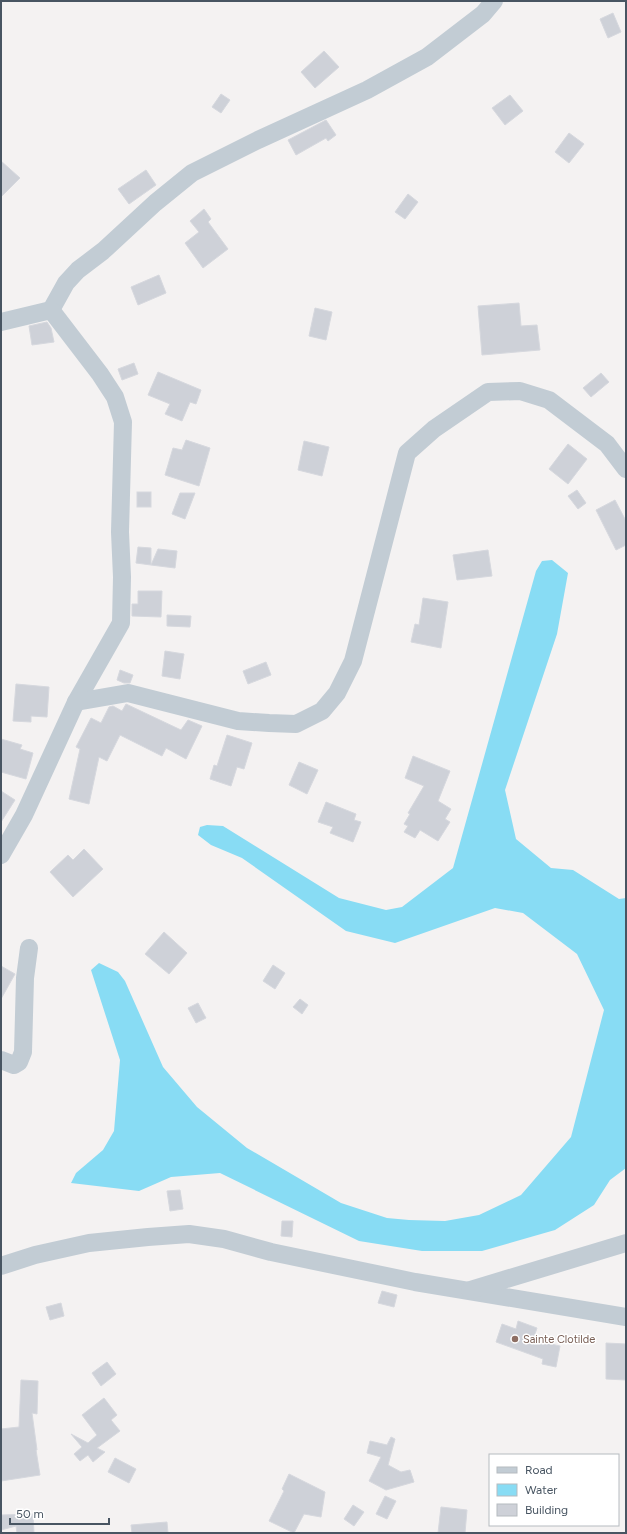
<svg xmlns="http://www.w3.org/2000/svg" width="627" height="1534" viewBox="0 0 627 1534" font-family="Figtree,sans-serif">
	<style>
		.water { fill: #88dcf4 }
		.building { fill: #ced1d8; stroke: #d6d8de }
		.lines { fill: none; stroke-linecap: round; stroke-linejoin: round }
		.minor { stroke: #c2ccd4; stroke-width: 18 }
		.education-dot { fill: #8d6e63; stroke: #fff; stroke-width: 1.5 }
		.labels { text-anchor: middle; dominant-baseline: central; stroke-width: 3; stroke-linejoin: round; paint-order: stroke }
		.education-label { font-size: 11px; fill: #785e54; stroke: #fff; text-anchor: start }
	</style>
	<rect width="100%" height="100%" fill="#f4f2f2"/>
	<polygon class="water" points="552,560 568,573 557,634 505,790 516,839 551,868 573,870 619,899 626,898 626,1115 625,1122 626,1126 626,1168 610,1180 594,1205 555,1230 482,1251 422,1251 359,1241 220,1173 171,1177 139,1191 71,1183 76,1173 103,1150 114,1131 120,1060 91,970 99,963 118,972 125,981 163,1067 197,1107 247,1148 341,1203 387,1218 409,1220 445,1221 479,1215 521,1195 571,1137 604,1010 577,954 523,913 495,908 395,943 346,931 242,858 211,845 198,835 200,827 207,825 223,826 339,898 386,910 402,907 453,868 536,571 542,561"/>
	<g class="building">
		<polygon points="613,13 621,32 608,38 600,19"/>
		<polygon points="324,51 339,67 315,88 301,72"/>
		<polygon points="221,94 230,100 221,113 212,107"/>
		<polygon points="510,95 523,111 505,125 492,108"/>
		<polygon points="326,120 336,135 328,141 326,138 296,155 288,140"/>
		<polygon points="569,133 584,144 569,163 555,152"/>
		<polygon points="1,161 20,178 1,197"/>
		<polygon points="146,170 156,185 129,204 118,189"/>
		<polygon points="408,194 418,202 405,219 395,212"/>
		<polygon points="204,209 211,219 208,222 228,249 203,268 185,243 199,232 190,221"/>
		<polygon points="159,275 166,293 138,305 131,287"/>
		<polygon points="519,303 521,326 537,325 540,350 482,355 478,306"/>
		<polygon points="315,308 332,312 326,340 309,336"/>
		<polygon points="47,322 51,328 54,342 32,345 29,326"/>
		<polygon points="134,363 138,374 122,380 118,369"/>
		<polygon points="158,372 201,390 196,404 190,402 182,421 165,414 170,404 148,395"/>
		<polygon points="601,373 609,382 591,397 583,388"/>
		<polygon points="186,440 210,448 199,486 165,475 173,448 182,450"/>
		<polygon points="304,441 329,447 322,476 298,470"/>
		<polygon points="568,444 587,459 568,484 549,469"/>
		<polygon points="577,490 586,503 578,509 568,496"/>
		<rect x="137" y="492" width="14" height="15"/>
		<polygon points="180,493 195,493 185,519 172,514"/>
		<polygon points="615,500 626,521 626,545 616,550 596,510"/>
		<polygon points="138,547 151,548 151,565 136,563"/>
		<polygon points="158,549 177,551 175,568 151,565"/>
		<polygon points="488,550 492,576 457,580 453,555"/>
		<polygon points="138,591 162,591 161,617 132,616 132,604 138,604"/>
		<polygon points="423,598 448,602 441,648 411,642 415,624 419,625"/>
		<polygon points="167,615 191,616 190,627 167,626"/>
		<polygon points="165,651 184,654 180,679 162,676"/>
		<polygon points="266,662 271,675 248,684 243,671"/>
		<polygon points="120,670 133,675 130,683 124,683 117,680"/>
		<polygon points="16,684 49,687 47,717 31,716 31,722 13,721"/>
		<polygon points="126,704 181,730 188,720 202,726 186,759 166,748 162,756 120,735 107,761 99,757 89,804 69,799 80,749 76,747 91,718 101,723 109,707 113,706 122,711"/>
		<polygon points="227,735 252,743 244,769 237,767 231,786 210,779 214,765 217,766"/>
		<polygon points="1,739 22,745 20,749 33,753 26,779 1,772"/>
		<polygon points="413,756 450,771 438,801 451,809 445,819 450,822 438,841 420,830 415,838 404,832 408,826 404,824 410,814 408,813 424,786 405,778"/>
		<polygon points="299,762 318,770 307,794 289,785"/>
		<polygon points="1,791 15,800 1,822"/>
		<polygon points="326,802 356,814 354,820 361,822 353,842 330,833 333,827 318,822"/>
		<polygon points="84,849 103,869 73,897 50,872 68,855 73,860"/>
		<polygon points="164,932 187,953 169,974 145,954"/>
		<polygon points="273,965 285,973 275,989 263,981"/>
		<polygon points="1,966 15,974 1,999"/>
		<polygon points="300,999 308,1005 302,1014 293,1007"/>
		<polygon points="198,1003 206,1018 196,1023 188,1008"/>
		<polygon points="180,1190 183,1209 170,1211 167,1191"/>
		<polygon points="282,1221 293,1221 292,1237 281,1236"/>
		<polygon points="382,1291 397,1295 394,1307 378,1303"/>
		<polygon points="61,1303 64,1316 50,1320 46,1307"/>
		<polygon points="518,1321 537,1328 533,1340 560,1346 556,1367 542,1364 543,1359 496,1342 502,1324 516,1329"/>
		<polygon points="606,1343 626,1344 626,1380 606,1379"/>
		<polygon points="107,1362 116,1374 101,1386 92,1373"/>
		<polygon points="21,1380 38,1381 37,1414 32,1413 37,1450 36,1450 40,1475 1,1481 1,1429 19,1427"/>
		<polygon points="104,1398 117,1415 111,1420 120,1431 97,1448 105,1452 93,1462 88,1455 80,1461 74,1454 82,1447 71,1434 88,1443 97,1435 82,1415"/>
		<polygon points="391,1437 395,1439 388,1465 401,1472 410,1470 414,1482 386,1490 369,1481 381,1457 367,1453 370,1441 387,1445"/>
		<polygon points="115,1458 136,1469 129,1483 108,1472"/>
		<polygon points="289,1474 325,1492 321,1517 304,1514 294,1533 269,1521 284,1491 282,1489"/>
		<polygon points="385,1496 396,1501 387,1519 376,1514"/>
		<polygon points="353,1505 364,1512 354,1526 344,1519"/>
		<polygon points="441,1507 467,1510 465,1533 438,1533"/>
		<polygon points="33,1514 34,1533 17,1533 16,1526 1,1530 1,1515"/>
		<polygon points="167,1522 168,1533 132,1533 131,1525"/>
	</g>
	<g class="lines">
		<g class="minor">
			<polyline points="51,310 66,283 78,270 103,251 155,203 192,173 258,140 367,90 427,57 483,14 494,1"/>
			<polyline points="1,322 51,310 100,374 115,397 123,422 120,532 122,577 121,623 76,702 24,815 1,855"/>
			<polyline points="76,702 128,693 238,721 269,723 296,724 322,711 337,693 353,661 407,453 434,429 488,392 520,391 549,400 607,444 626,469"/>
			<polyline points="1,1060 14,1065 19,1062 23,1052 25,978 29,948"/>
			<polyline points="1,1266 35,1255 89,1243 148,1237 189,1234 224,1239 271,1252 415,1282 626,1317"/>
			<polyline points="470,1290 626,1243"/>
		</g>
	</g>
	<circle class="education-dot" cx="515" cy="1339" r="4"/>
	<g class="labels">
		<g class="education-label">
			<text x="523" y="1339">Sainte Clotilde</text>
		</g>
	</g>
	<rect width="627" height="1534" fill="none" stroke="#485562" stroke-width="4"/>
	<rect x="489" y="1454" width="130" height="72" fill="#ffffff" stroke="#b6bbc0"/>
	<rect x="497" y="1467" width="20" height="6" fill="#c2ccd4" stroke="#b6bbc0"/>
	<text x="525" y="1474" font-size="12" fill="#485562">Road</text>
	<rect x="497" y="1484" width="20" height="12" fill="#88dcf4" stroke="#b6bbc0"/>
	<text x="525" y="1494" font-size="12" fill="#485562">Water</text>
	<rect x="497" y="1504" width="20" height="12" fill="#ced1d8" stroke="#b6bbc0"/>
	<text x="525" y="1514" font-size="12" fill="#485562">Building</text>
	<path d="M10 1518v6h99v-6" fill="none" stroke="#485562" stroke-width="2"/>
	<text x="16" y="1518" font-size="12" fill="#485562" stroke="#ffffff" stroke-width="3" paint-order="stroke">50 m</text>
</svg>
